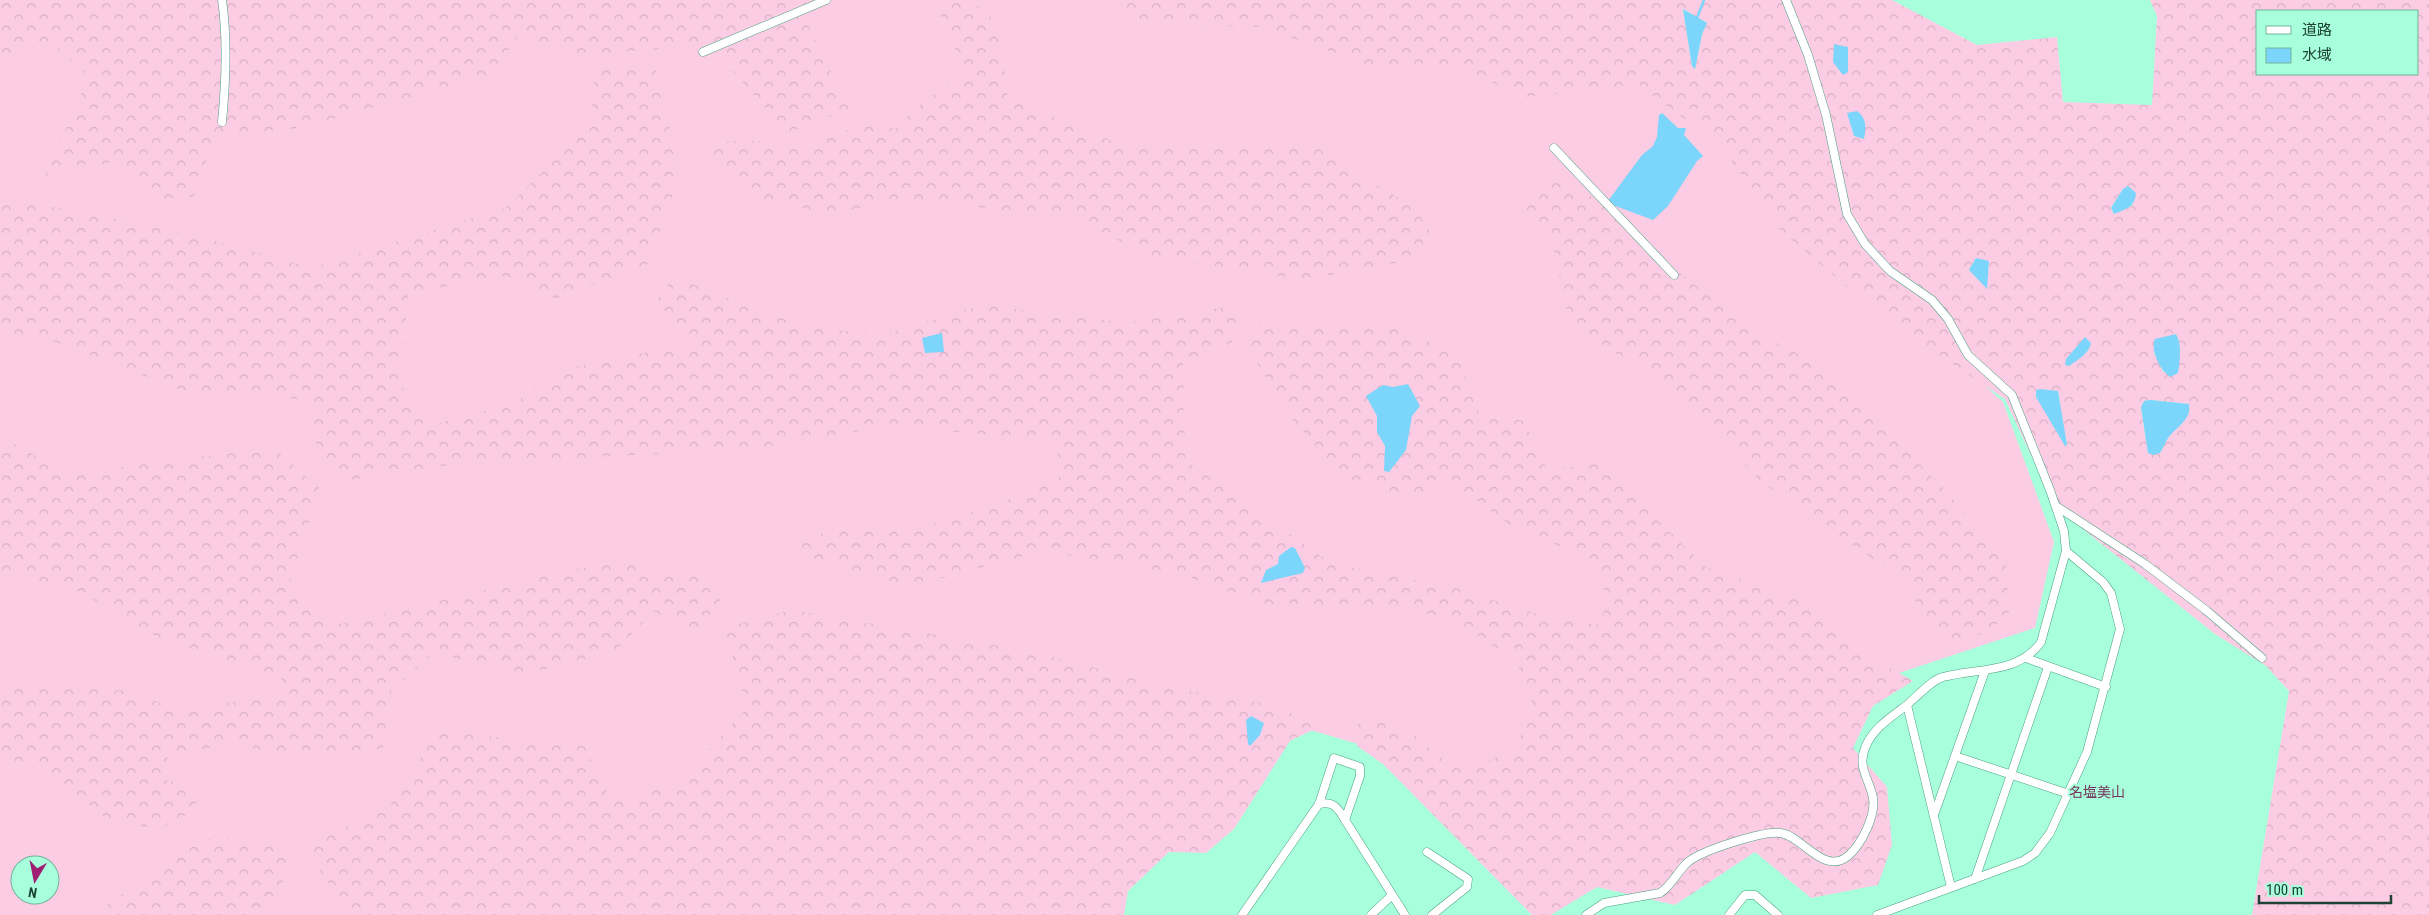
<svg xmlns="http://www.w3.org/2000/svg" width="2429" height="915" viewBox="0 0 2429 915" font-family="'Roboto Condensed','Noto Sans JP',sans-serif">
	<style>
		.grass { fill: #fbcce4; fill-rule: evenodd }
		.forest { fill: url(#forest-crowns); fill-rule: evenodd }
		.water { fill: #7cd5fa }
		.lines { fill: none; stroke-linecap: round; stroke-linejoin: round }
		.stream { stroke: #7cd5fa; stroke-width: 2.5 }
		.street-casing { stroke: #49a081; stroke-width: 9 }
		.street { stroke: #fff; stroke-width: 8 }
		.labels { text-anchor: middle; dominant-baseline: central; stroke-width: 4; stroke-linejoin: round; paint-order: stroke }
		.neighbourhood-label { font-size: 14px; fill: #76365b; stroke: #a8ffdc }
	</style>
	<defs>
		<pattern id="forest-crowns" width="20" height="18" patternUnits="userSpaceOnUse" patternTransform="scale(1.25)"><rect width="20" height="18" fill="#fbcce4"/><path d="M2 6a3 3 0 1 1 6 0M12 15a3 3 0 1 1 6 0" fill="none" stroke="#d7b0c4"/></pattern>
	</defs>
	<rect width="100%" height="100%" fill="#a8ffdc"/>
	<path class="grass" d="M0 0H1384L1642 72 2003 402 2054 542 2035 628 1532 795 1283 722 707 782 391 915H0ZM20 865H50V895H20Z"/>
	<g class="forest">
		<polygon points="0,0 832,0 819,3 809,27 849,109 788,133 721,58 690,47 577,55 519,35 490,75 300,128 215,136 194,197 152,199 122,160 45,176 89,77 49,41 0,59"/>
		<polygon points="933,0 970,0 998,23 1008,98 1124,146 1307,142 1416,209 1436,242 1400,262 1304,280 1149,255 1070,217 918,201 823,213 764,200 708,151 707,142 758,141 792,148 870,123 895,129 923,102 966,73"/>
		<path d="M1107 0H1892L1977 45 2057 37 2063 102 2152 105 2157 16 2150 0H2429V915H2252L2289 691 2266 666 2215 634 2055 507 2005 399 1892 324 1782 232 1720 145 1637 84 1528 97 1462 70 1373 67 1262 27 1139 24ZM1683 9 1707 23 1702 34 1695 68 1692 66ZM2258 11H2418V74H2258ZM2128 186 2133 205 2114 214 2111 208 2123 189ZM1976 258 1987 269V288L1969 270ZM2179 339 2164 373 2154 353ZM2059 393 2060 408 2067 445 2036 397ZM2150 400 2189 404C2190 421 2177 426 2168 438 2165 443 2163 448 2160 453H2148L2141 408 2144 401Z"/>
		<polygon points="595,70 656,70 680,176 648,264 556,299 503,276 409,293 398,382 431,425 512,404 569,368 693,343 656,301 674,277 804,327 883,335 982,305 1126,323 1240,305 1232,343 1183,363 1185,460 1332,564 1460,589 1536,614 1598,625 1608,601 1592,559 1514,528 1454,484 1399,499 1341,475 1289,416 1247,346 1258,322 1399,326 1458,357 1479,413 1524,421 1547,470 1599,464 1706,567 1801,601 1851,646 1913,681 1873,706 1853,748 1887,787 1892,845 1878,885 1811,898 1755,852 1675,905 1597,887 1551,915 1532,915 1383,764 1357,746 1354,726 1372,719 1412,733 1445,761 1483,764 1516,747 1533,705 1516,659 1444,617 1378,605 1272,608 1178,573 1043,551 909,587 783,549 845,525 909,532 1000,503 1059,478 1056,441 890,426 752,449 448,465 349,480 319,464 310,400 181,390 56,342 0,338 0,203 11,199 191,234 312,268 505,208 591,126"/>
		<polygon points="1557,175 1646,230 1659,256 1750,329 1823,367 1950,495 2006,562 2009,617 1965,643 1930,630 1906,582 1760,481 1679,391 1570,326 1554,249 1518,206"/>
		<polygon points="9,441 72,477 147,462 275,449 320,489 290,580 327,627 616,560 658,574 692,569 724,595 694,637 654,611 614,652 524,674 434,653 391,691 383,749 284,755 233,744 168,755 165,780 199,788 195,810 161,829 111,822 37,762 0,760 0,685 135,691 174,710 277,696 282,679 159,638 80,592 0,571 0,444"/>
		<polygon points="791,610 1030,651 1171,688 1269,704 1321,726 1290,741 1234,829 1206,853 1169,852 1128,891 1124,915 349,915 304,845 388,809 438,731 584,746 612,803 680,782 747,708 725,628"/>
		<polygon points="204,839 287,840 287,876 262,915 101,915 100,910"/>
	</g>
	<g class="water">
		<polygon points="1683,9 1707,23 1702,34 1695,69 1692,66"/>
		<polygon points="1834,44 1848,47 1848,72 1843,75 1833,62"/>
		<path d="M1857 111C1867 118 1866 128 1864 139L1854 136 1847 113Z"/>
		<polygon points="1662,113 1678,128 1686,128 1684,135 1703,156 1697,161 1668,206 1653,220 1610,204 1608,201 1642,155 1653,146 1657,137 1659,115"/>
		<path d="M2128 186 2136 193C2135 207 2126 209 2114 214L2111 208 2123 189Z"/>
		<polygon points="1976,258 1989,261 1987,289 1969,270"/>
		<polygon points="942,333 944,352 925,353 922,338"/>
		<path d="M2176 334C2182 343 2180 362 2178 373L2170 377C2160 370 2150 350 2155 339Z"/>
		<path d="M2085 337 2091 343C2089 354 2077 360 2069 366L2065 365 2066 359Z"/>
		<polygon points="1408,384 1420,406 1412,416 1406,450 1389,472 1384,471 1385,446 1377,432 1377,416 1366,396 1383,385 1393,387"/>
		<polygon points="2040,389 2058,391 2067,445 2065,446 2036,397 2036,390"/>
		<path d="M2150 400 2189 404C2192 420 2176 427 2168 438 2165 443 2163 448 2160 453L2153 455 2148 453 2141 407 2144 401Z"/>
		<polygon points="1291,547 1295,548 1305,568 1303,573 1261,583 1266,570 1278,564 1279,556"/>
		<polygon points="1251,716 1264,723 1260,735 1250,746 1248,744 1246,720"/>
	</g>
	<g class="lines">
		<polyline class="stream" points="1697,18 1704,0"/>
		<g class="street-casing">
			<g id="street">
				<path d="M1786 0 1808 55 1826 115 1847 214 1865 244 1890 271 1932 300 1948 319 1968 355 2012 395 2050 490 2064 531 2066 551 2041 642C2019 674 1976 668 1943 677 1933 679 1915 698 1907 705L1951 887"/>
				<polyline points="703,52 826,0"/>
				<path d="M222 122C226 81 228 41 222 0"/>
				<polyline points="1554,148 1674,275"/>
				<polyline points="2056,506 2145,564 2207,611 2262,658"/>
				<polyline points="2026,658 2106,687"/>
				<polyline points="1955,756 2069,794"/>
				<path d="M1319 804C1334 801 1338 808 1345 820"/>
				<polyline points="1934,815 1985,671"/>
				<polyline points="1427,852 1468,879 1467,887 1432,915"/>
				<polyline points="1975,879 2048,667"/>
				<polyline points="1242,915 1319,804 1334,758 1360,767 1360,776 1345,820 1405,915"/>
				<polyline points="1371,915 1391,896"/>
				<path d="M1586 915 1604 903 1660 893C1672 885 1677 872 1688 862 1701 851 1764 830 1781 833 1802 836 1824 876 1848 856 1861 845 1876 816 1873 798 1870 780 1857 768 1865 748 1872 729 1891 717 1907 705"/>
				<polyline points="1729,915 1745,895 1755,895 1778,915"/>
				<polyline points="1877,915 2023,861 2035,853 2050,833 2087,752 2120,629 2111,593 2103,582 2066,551"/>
			</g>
		</g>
		<use href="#street" class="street"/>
	</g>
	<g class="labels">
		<g class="neighbourhood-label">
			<text x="2097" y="792">名塩美山</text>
		</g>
	</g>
	<rect x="2256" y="10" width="162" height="65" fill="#a8ffdc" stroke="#71b399"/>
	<rect x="2266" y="26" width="25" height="8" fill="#ffffff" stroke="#71b399"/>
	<text x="2302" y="35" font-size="15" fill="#1e4235">道路</text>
	<rect x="2266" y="48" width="25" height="15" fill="#7cd5fa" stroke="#71b399"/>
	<text x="2302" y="60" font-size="15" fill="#1e4235">水域</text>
	<g transform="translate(35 880) rotate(190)"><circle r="24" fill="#a8ffdc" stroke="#71b399"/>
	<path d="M0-4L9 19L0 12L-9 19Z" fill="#9f1f71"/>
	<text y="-8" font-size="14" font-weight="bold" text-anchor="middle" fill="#1e4235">N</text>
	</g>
	<path d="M2259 895v8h132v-8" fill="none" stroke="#1e4235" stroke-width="2.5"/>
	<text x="2266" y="895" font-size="15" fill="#1e4235" stroke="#a8ffdc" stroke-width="4" paint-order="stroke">100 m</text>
</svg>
